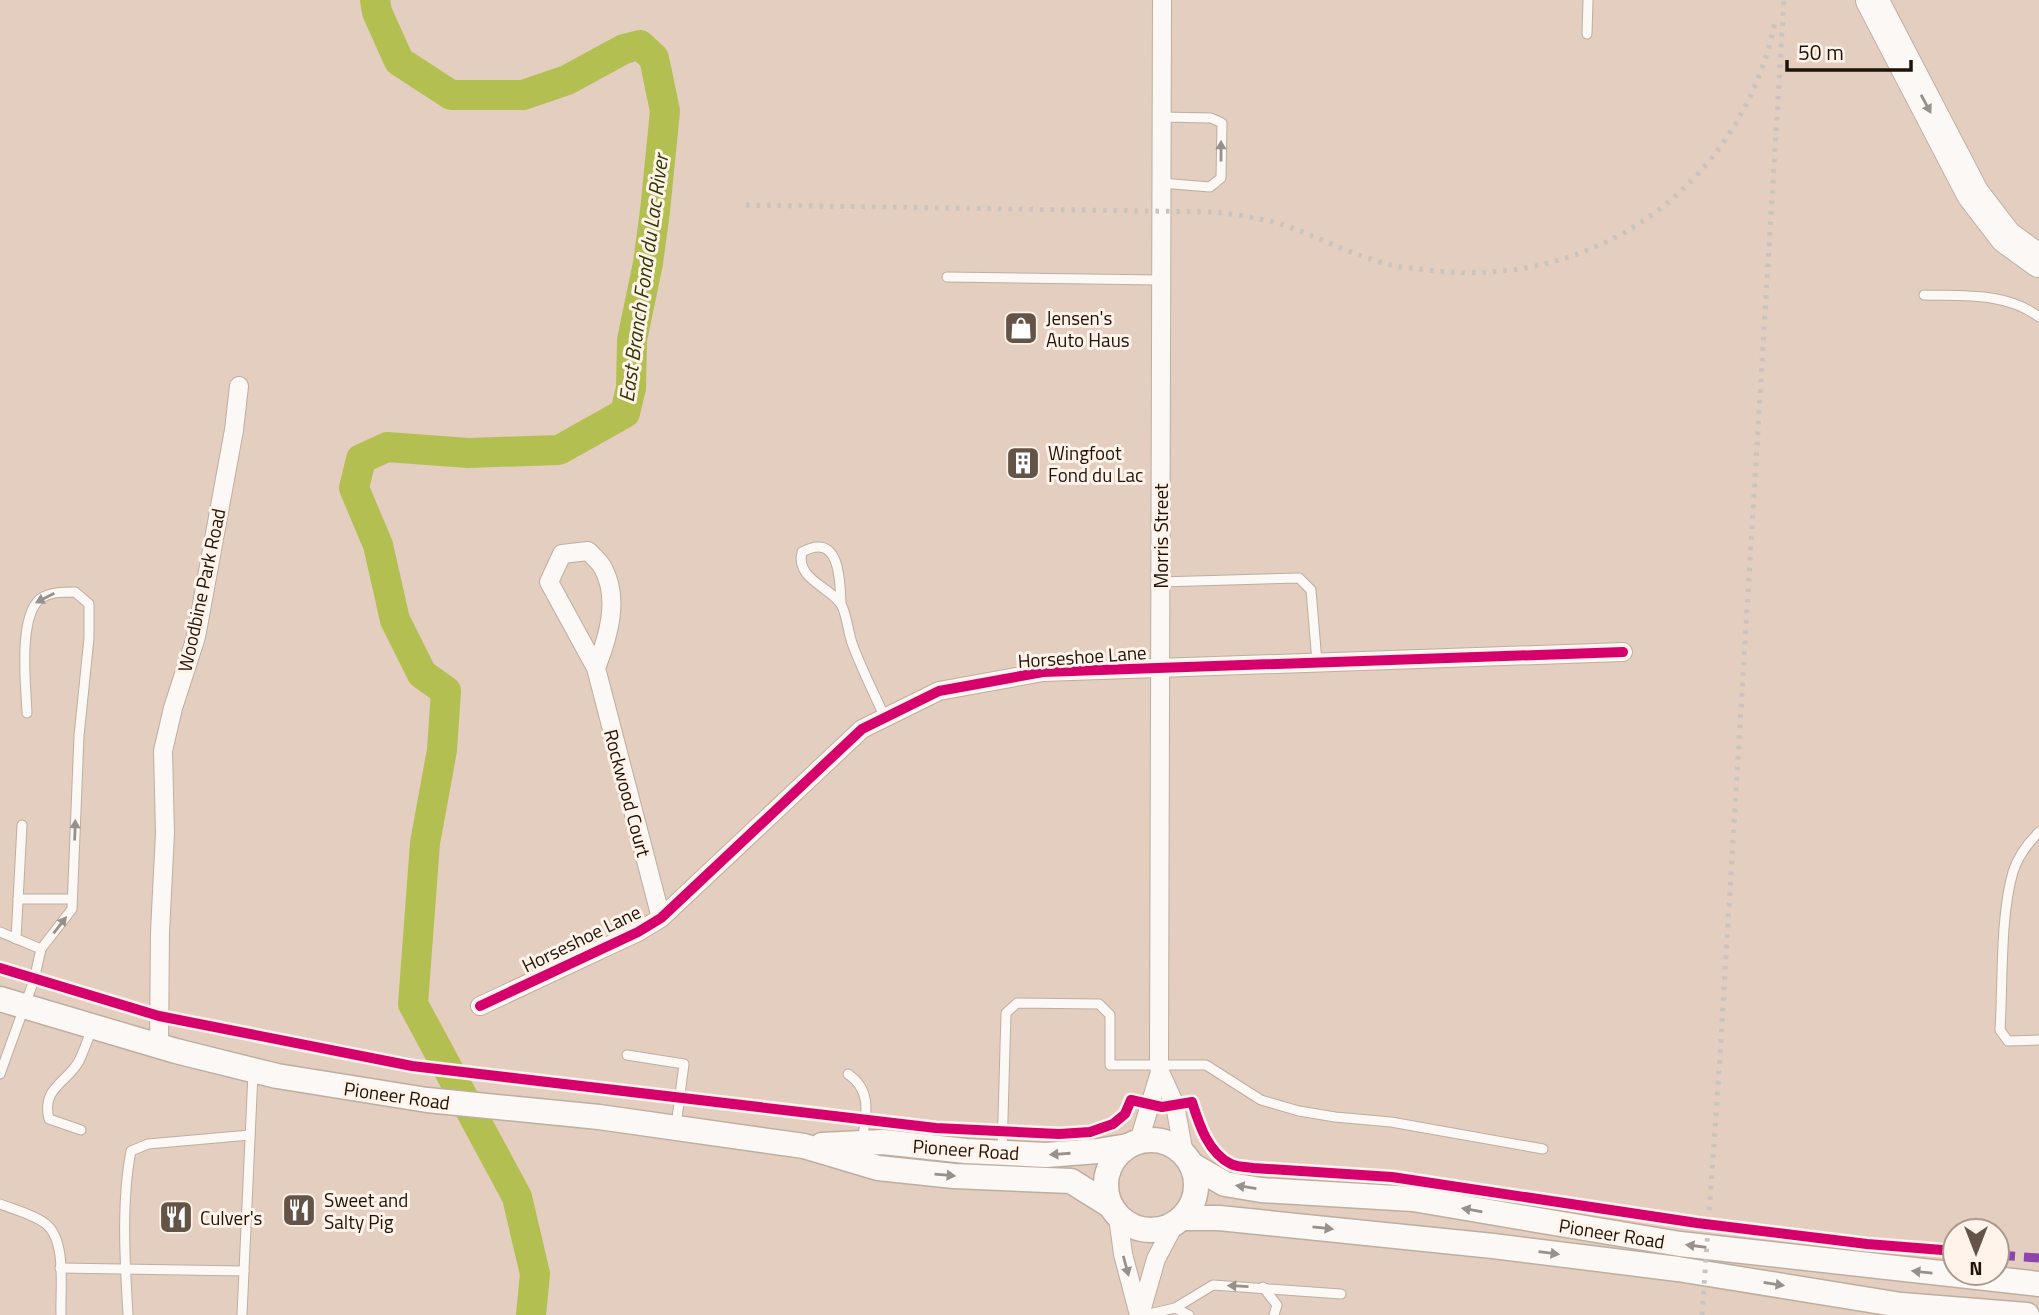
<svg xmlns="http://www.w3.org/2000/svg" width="2039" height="1315" viewBox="0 0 2039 1315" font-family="'Titillium Web',sans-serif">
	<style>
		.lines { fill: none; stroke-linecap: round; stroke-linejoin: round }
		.river { stroke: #b4bf52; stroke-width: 30 }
		.lane-casing { stroke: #beaea1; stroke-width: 11 }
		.street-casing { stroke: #beaea1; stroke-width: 20 }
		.secondary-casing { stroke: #beaea1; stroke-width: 27 }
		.highway-casing { stroke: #beaea1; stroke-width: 34 }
		.lane { stroke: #fbf8f5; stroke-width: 9 }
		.street { stroke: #fbf8f5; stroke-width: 18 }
		.secondary { stroke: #fbf8f5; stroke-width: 24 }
		.highway { stroke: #fbf8f5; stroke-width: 32 }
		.rail { stroke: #cac4c0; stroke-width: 5; stroke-dasharray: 3.5 7; stroke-linecap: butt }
		.quiet { stroke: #8e44ad; stroke-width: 9; stroke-dasharray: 18 9; stroke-linecap: butt }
		.cycleway-casing { stroke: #fff3ea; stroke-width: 15 }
		.cycleway { stroke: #d6006c; stroke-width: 10 }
		.oneway { fill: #98908a }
		.labels { text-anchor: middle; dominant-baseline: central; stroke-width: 6; stroke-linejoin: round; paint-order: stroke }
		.poi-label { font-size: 19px; fill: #1f1208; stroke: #fff3ea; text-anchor: start }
		.street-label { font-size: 19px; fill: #1f1208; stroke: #fff3ea }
		.water-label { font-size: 21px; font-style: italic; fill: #2f3800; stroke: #fff3ea }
	</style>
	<rect width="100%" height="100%" fill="#e3cebf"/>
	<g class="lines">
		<polyline class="river" points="375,0 377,12 399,61 451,95 523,95 567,80 624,49 640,45 654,58 665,111 655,211 648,263 632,340 631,388 625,413 559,450 468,453 387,447 361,459 354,488 378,545 395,620 422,674 446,691 442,750 425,843 413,1004 517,1197 535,1274 531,1315"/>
		<g class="lane-casing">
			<g id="lane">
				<polyline points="1587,34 1588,0"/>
				<polyline points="1161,117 1211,118 1222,123 1221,178 1210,187 1161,183"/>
				<polyline points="947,277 1160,280"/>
				<path d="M1924 295C1962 296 2007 292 2039 317"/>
				<polyline points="1160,582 1299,578 1311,590 1317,662"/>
				<path d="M841 604C840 580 840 531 802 552 795 580 832 587 842 606 847 617 848 631 852 643 861 668 874 693 885 718"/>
				<path d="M2039 832C2027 844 2018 856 2013 872 2000 916 2003 983 2000 1030L2008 1041 2039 1040"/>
				<polyline points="18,899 72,899"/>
				<polyline points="0,932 41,949"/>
				<polyline points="16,939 22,825"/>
				<polyline points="627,1055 684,1064 676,1126"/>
				<path d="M0 1074 34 980 41 949 72 909 79 736 89 638V604L75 592C64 592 52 592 43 597 17 611 26 687 27 713"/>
				<path d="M848 1074C873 1091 866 1116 862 1142"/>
				<path d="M81 1130 49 1119C41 1088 67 1083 79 1061 84 1051 88 1039 92 1028"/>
				<polyline points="1002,1153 1006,1013 1017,1003 1099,1004 1110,1015 1110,1065 1206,1065 1261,1100 1299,1111 1335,1117 1391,1122 1543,1149"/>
				<path d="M0 1204C15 1210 33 1214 46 1224 67 1241 60 1290 61 1315"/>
				<polyline points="60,1268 244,1271 253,1073"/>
				<polyline points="1263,1287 1277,1305 1274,1315"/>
				<polyline points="1175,1308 1213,1285 1341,1294"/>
				<path d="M128 1315C125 1263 121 1202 131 1151L148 1144 250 1135"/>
				<polyline points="242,1315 244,1271"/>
				<polyline points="1145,1315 1175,1308 1189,1315"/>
			</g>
		</g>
		<g class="street-casing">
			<g id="street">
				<polyline points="1162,0 1159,1064 1160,1072 1175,1105 1184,1154"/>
				<path d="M596 668 549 582 562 554 588 551C593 556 600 562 603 568 620 599 608 638 596 668L661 918"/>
				<polyline points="480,1006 638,932 661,918 862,729 939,691 1043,672 1623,652"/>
				<polyline points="159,1046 160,932 165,833 163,751 173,708 196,637 234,430 239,386"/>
				<polyline points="1139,1141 1160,1072"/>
				<polyline points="1118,1217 1123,1254 1139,1315"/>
				<polyline points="1140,1315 1156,1259 1175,1223"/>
			</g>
		</g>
		<g class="secondary-casing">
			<g id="secondary">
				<polyline points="0,999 176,1051 277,1076 427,1100 599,1117 804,1146 878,1168 954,1176 1071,1181 1111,1206"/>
				<circle cx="1151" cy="1185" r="45"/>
				<polyline points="822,1145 883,1142 966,1151 1046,1155 1098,1151 1128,1146"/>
				<polyline points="1192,1165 1225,1184 1261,1190 1413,1199 1680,1244 2039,1284"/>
				<polyline points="1182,1218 1219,1218 1493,1246 1678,1269 1901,1305 2027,1315"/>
			</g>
		</g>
		<g class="highway-casing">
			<polyline id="highway" points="1872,0 1973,194 2006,237 2039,261"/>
		</g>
		<use href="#lane" class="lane"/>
		<use href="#street" class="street"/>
		<use href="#secondary" class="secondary"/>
		<use href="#highway" class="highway"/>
		<g class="rail">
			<path d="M746 205 1214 212C1238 215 1263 218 1286 226 1321 238 1354 256 1391 265 1403 268 1415 268 1428 270 1594 291 1741 186 1775 22"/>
			<polyline points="1702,1315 1719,1072 1784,0"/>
		</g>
		<polyline class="quiet" points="1997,1255 2039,1258"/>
		<g class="cycleway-casing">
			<g id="cycleway">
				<path d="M0 968 159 1016 412 1066 936 1128 1059 1134 1090 1132 1113 1124 1125 1114 1131 1100 1162 1107 1192 1102C1199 1124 1208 1153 1231 1164 1237 1167 1246 1167 1253 1168L1392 1177 1697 1223 1867 1244 1955 1251"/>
				<polyline points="480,1006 638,932 661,918 862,729 939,691 1043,672 1623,652"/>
			</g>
		</g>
		<use href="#cycleway" class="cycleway"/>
	</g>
	<defs><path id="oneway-solid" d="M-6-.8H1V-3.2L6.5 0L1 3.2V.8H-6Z" transform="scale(1.75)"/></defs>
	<g class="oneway">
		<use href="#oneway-solid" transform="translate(1926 104) rotate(62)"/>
		<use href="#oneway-solid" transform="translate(1221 151) rotate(-90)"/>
		<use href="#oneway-solid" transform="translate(45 598) rotate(153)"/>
		<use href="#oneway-solid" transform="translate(75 830) rotate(-88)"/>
		<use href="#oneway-solid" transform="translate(60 925) rotate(-52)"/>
		<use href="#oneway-solid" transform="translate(1060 1154) rotate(176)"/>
		<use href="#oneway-solid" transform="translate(945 1175) rotate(5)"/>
		<use href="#oneway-solid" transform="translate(1246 1187) rotate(-171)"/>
		<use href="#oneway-solid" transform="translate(1472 1210) rotate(-170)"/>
		<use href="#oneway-solid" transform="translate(1323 1228) rotate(6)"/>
		<use href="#oneway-solid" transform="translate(1696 1246) rotate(-172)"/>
		<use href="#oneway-solid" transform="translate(1549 1253) rotate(7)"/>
		<use href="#oneway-solid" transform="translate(1126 1266) rotate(75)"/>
		<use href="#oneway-solid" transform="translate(1922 1272) rotate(-174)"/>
		<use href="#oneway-solid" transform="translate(1774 1284) rotate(9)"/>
		<use href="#oneway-solid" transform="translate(1238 1286) rotate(-177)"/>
	</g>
	<defs>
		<g id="shop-square" transform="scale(1.75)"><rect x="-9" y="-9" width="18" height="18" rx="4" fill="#645448" stroke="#fff3ea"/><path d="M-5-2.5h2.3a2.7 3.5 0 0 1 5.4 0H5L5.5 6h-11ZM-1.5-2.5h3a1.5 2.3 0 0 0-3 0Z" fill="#fff"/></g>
		<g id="building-square" transform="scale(1.75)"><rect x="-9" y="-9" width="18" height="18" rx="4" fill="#645448" stroke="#fff3ea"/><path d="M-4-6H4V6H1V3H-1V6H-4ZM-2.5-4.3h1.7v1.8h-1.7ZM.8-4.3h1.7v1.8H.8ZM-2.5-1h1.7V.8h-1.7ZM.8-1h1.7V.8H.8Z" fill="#fff"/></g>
		<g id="restaurant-square" transform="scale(1.75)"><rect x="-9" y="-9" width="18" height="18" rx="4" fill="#645448" stroke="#fff3ea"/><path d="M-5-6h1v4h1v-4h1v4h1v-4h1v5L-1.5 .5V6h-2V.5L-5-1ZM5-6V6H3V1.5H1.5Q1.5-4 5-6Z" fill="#fff"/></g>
	</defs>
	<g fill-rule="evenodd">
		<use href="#shop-square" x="1021" y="328"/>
		<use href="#building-square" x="1023" y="463"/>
		<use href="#restaurant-square" x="299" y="1210"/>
		<use href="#restaurant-square" x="176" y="1217"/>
	</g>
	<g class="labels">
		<g class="poi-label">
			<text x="1046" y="317">Jensen's<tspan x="1046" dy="22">Auto Haus</tspan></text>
			<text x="1048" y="452">Wingfoot<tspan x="1048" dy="22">Fond du Lac</tspan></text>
			<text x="324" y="1199">Sweet and<tspan x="324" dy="22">Salty Pig</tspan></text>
			<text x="200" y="1217">Culver's</text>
		</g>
		<g class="street-label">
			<text transform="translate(1160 536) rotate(-90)">Morris Street</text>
			<text transform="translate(201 590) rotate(-78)">Woodbine Park Road</text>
			<text transform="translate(1082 656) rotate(-4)">Horseshoe Lane</text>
			<text transform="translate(628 793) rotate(75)">Rockwood Court</text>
			<text transform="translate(581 938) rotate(-26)">Horseshoe Lane</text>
			<text transform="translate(397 1095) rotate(8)">Pioneer Road</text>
			<text transform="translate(966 1149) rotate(4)">Pioneer Road</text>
			<text transform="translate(1612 1233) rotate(9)">Pioneer Road</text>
		</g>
		<g class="water-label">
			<text transform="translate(643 278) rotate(-82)">East Branch Fond du Lac River</text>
		</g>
	</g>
	<g transform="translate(1976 1252) rotate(180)"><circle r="33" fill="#fff3ea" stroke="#a59990" stroke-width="2"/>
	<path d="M0-5L12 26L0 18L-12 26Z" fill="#645448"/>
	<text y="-10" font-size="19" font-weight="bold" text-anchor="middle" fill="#1f1208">N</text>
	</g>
	<path d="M1787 60v10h124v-10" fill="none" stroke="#1f1208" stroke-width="3.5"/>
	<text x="1798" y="60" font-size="21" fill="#1f1208" stroke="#fff3ea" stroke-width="5" paint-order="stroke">50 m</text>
</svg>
